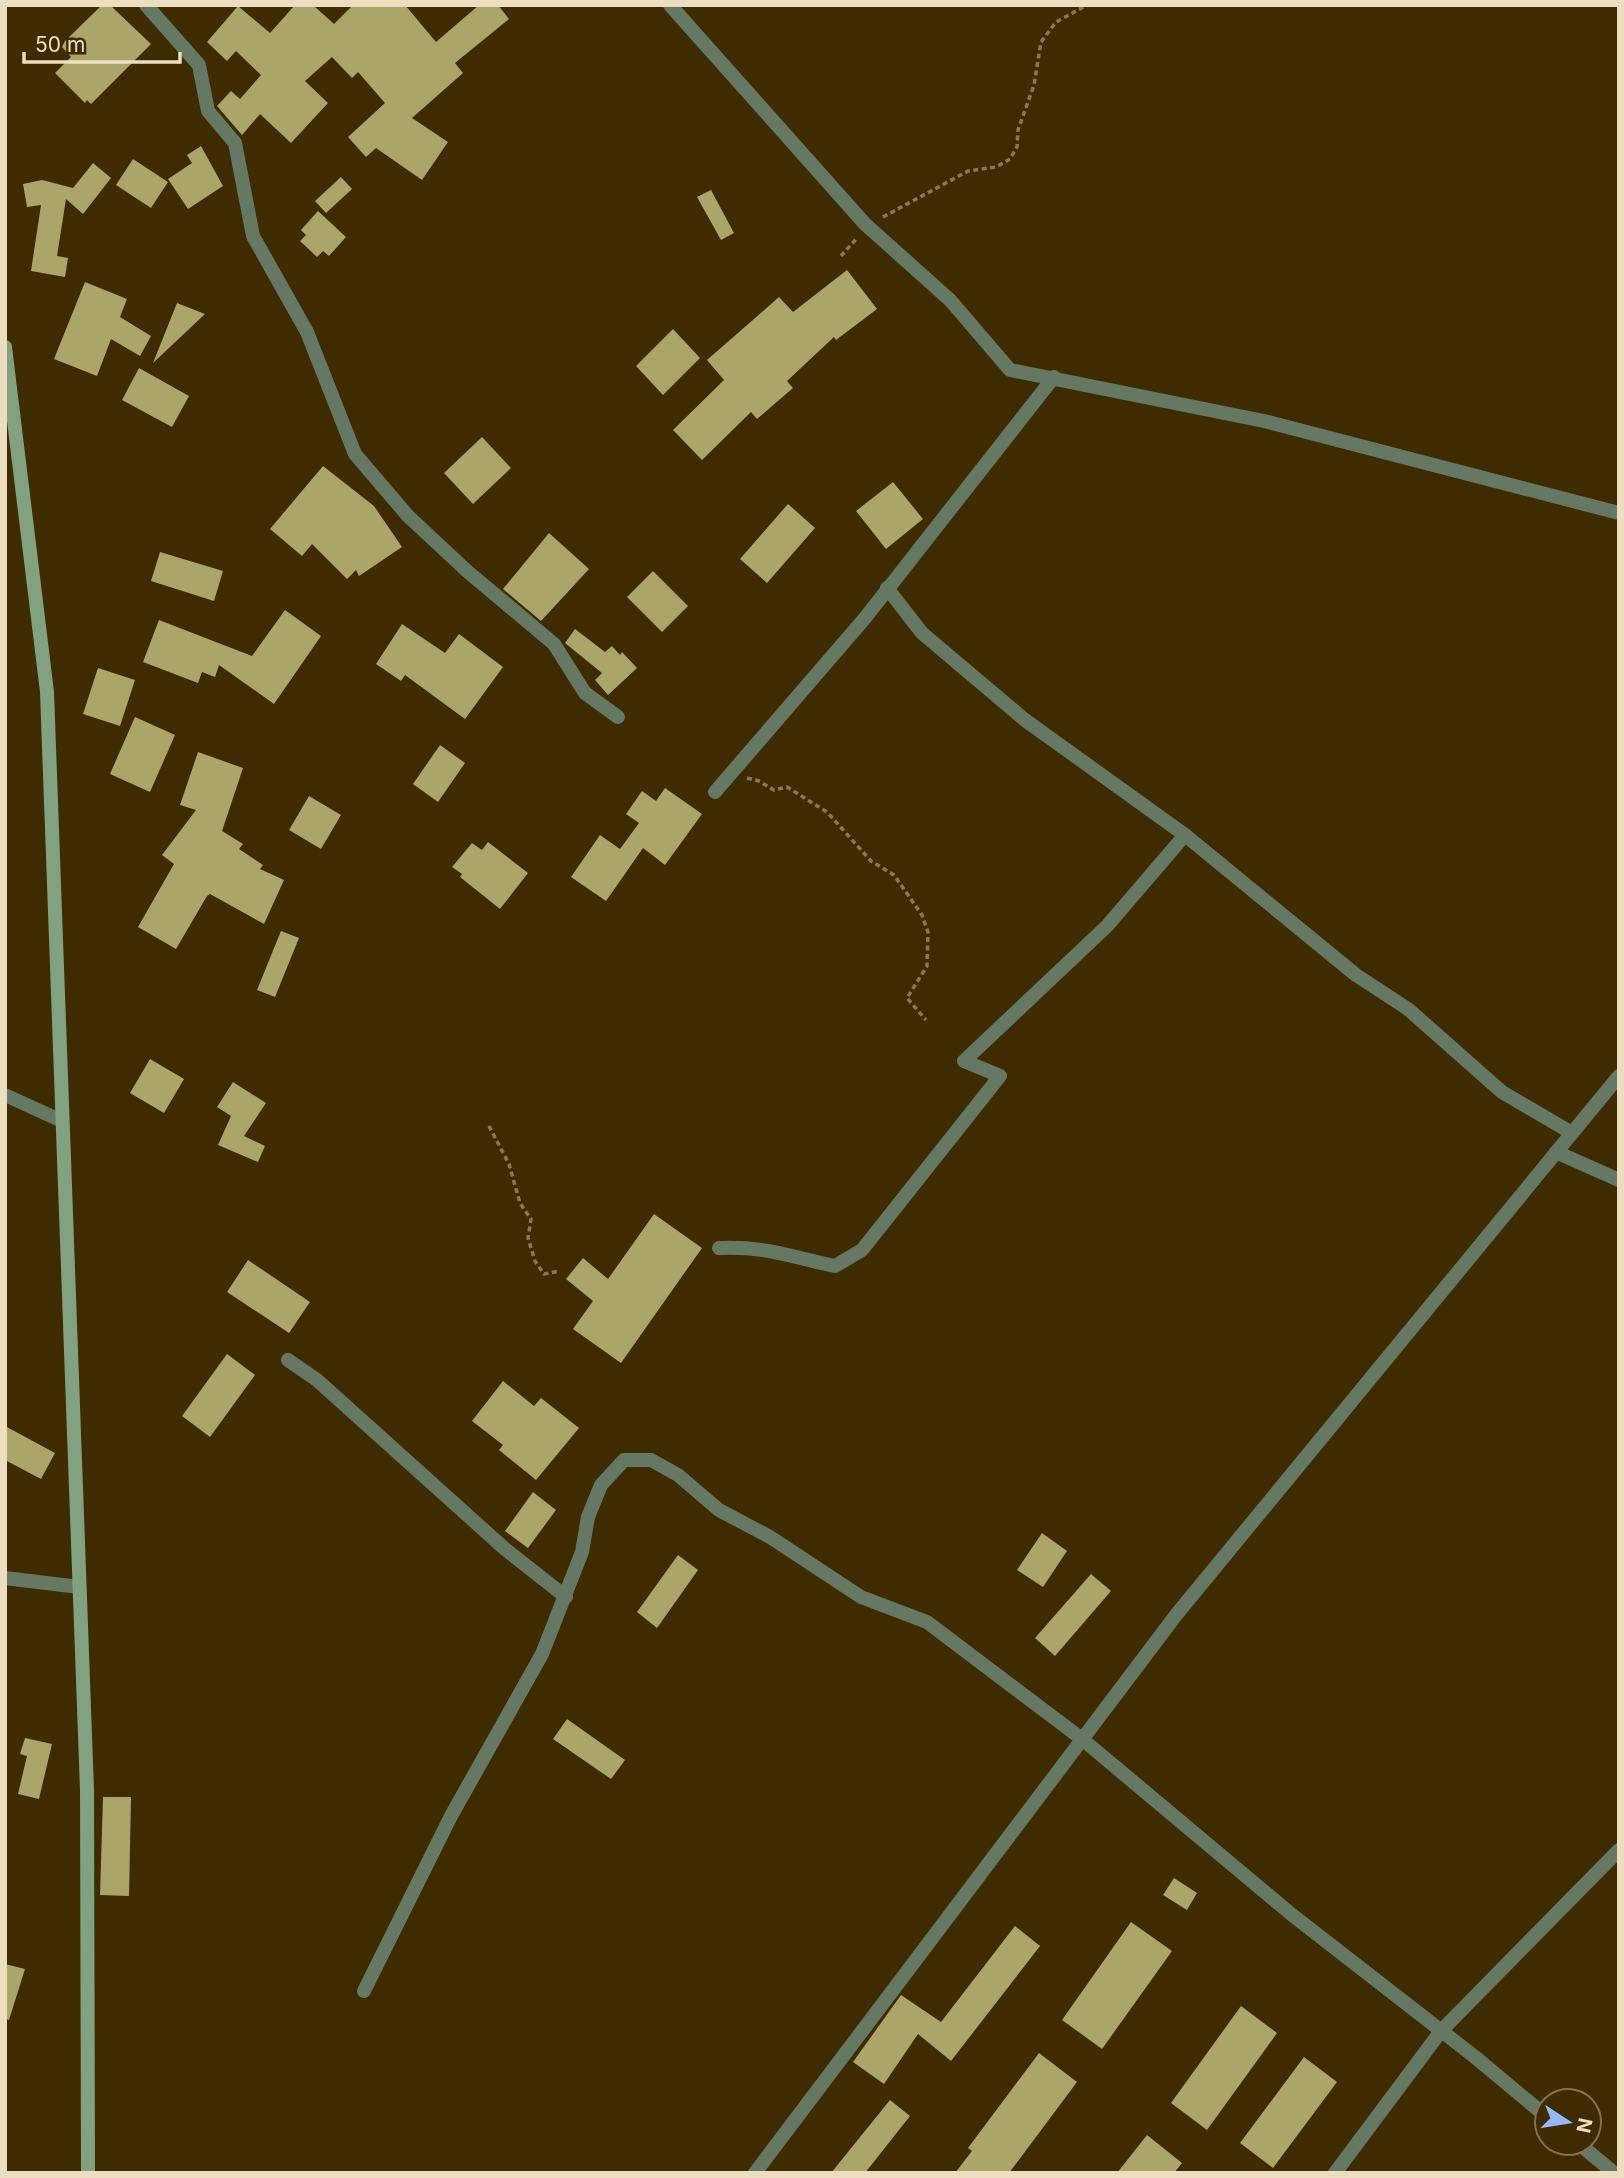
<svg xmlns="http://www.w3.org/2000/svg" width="1624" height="2178" viewBox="0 0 1624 2178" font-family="Inter,sans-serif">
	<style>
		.building { fill: #aba569 }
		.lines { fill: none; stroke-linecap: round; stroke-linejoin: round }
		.path { stroke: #897853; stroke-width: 3.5; stroke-dasharray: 5 3.5; stroke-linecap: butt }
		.minor { stroke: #657864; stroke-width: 14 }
		.tertiary { stroke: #657864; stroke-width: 14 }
		.secondary { stroke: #82a181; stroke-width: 14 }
	</style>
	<rect width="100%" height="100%" fill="#3e2b00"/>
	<g class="building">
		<polygon points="102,5 110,5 151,44 91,104 87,100 85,103 55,73 71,57 62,47 65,41"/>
		<polygon points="295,5 313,5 334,24 353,5 405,5 436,42 479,5 498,5 509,19 455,63 463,73 412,118 448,142 422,180 376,148 366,157 348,137 385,103 358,72 352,78 332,57 305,81 328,103 291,143 260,114 242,135 217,106 231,91 240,99 261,75 236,51 227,61 207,42 238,6 270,33"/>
		<polygon points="201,146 223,186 188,209 168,179 192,163 187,155"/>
		<polygon points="133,159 168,182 151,208 116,185"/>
		<polygon points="93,163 111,178 83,214 66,199 57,256 68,258 65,277 31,271 41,205 27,207 23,184 42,180 73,188"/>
		<polygon points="341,177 352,189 326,213 315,201"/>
		<polygon points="711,190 734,233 721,240 697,197"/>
		<polygon points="318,211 346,237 329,256 323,251 317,257 300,241 306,235 301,230"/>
		<polygon points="847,270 877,309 836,340 834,337 787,381 793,388 757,419 751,412 702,460 673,430 724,380 707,360 779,297 793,312"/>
		<polygon points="85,282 127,299 120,317 151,336 140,356 111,339 97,376 54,359"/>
		<polygon points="177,303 205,314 153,363"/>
		<polygon points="673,329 700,358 663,395 636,366"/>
		<polygon points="139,368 189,396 172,427 122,400"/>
		<polygon points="482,437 511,468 473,504 444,473"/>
		<polygon points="323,466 374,506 402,547 359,576 356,570 347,579 312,544 302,556 270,529"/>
		<polygon points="893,482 923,519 886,549 856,511"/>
		<polygon points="788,504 815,528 767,583 740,559"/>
		<polygon points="549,533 589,569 541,621 503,589"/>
		<polygon points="160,552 223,571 214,601 151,581"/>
		<polygon points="653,571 688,606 662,632 627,597"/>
		<polygon points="285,610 321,636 274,704 219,665 215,677 202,672 198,683 143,662 159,620 252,656"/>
		<polygon points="402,624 445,653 459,634 503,667 465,719 405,675 401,681 376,664"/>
		<polygon points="575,629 605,652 612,646 620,655 622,652 637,668 608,695 595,680 602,673 565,643"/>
		<polygon points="98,668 135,680 120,726 83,714"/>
		<polygon points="135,717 175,735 150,792 110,774"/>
		<polygon points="440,745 465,763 438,802 413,784"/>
		<polygon points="198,752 243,768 222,831 243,844 239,849 263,865 260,869 284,880 264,924 210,894 207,896 176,949 138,927 174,864 162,855 196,810 180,805"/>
		<polygon points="665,788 702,814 665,865 643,848 606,901 571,877 600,835 620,849 639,823 626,814 642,791 656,801"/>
		<polygon points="309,796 341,815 321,849 289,830"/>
		<polygon points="488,842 528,873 500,909 460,877 462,874 452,867 472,843 482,850"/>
		<polygon points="281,931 299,938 275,997 257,990"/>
		<polygon points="150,1059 184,1079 164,1113 130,1093"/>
		<polygon points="233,1082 266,1103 244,1136 265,1146 258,1162 218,1145 231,1116 217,1107"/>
		<polygon points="654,1214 702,1248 621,1363 573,1329 593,1301 566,1279 583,1258 608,1279"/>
		<polygon points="248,1260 310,1302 289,1333 227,1292"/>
		<polygon points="227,1354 255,1375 210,1437 182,1416"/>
		<polygon points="503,1381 534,1406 541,1398 579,1428 536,1480 499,1450 503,1445 472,1421"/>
		<polygon points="5,1426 55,1453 41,1479 5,1460"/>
		<polygon points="533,1492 556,1510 528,1548 505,1531"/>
		<polygon points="1042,1533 1067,1551 1043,1587 1017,1570"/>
		<polygon points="678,1555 698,1570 657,1628 637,1612"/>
		<polygon points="1091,1574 1111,1591 1055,1656 1035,1638"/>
		<polygon points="567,1719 625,1760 611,1779 553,1739"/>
		<polygon points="25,1738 52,1744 39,1799 18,1794 27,1756 20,1754"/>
		<polygon points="103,1797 131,1797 129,1896 100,1895"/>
		<polygon points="1174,1878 1197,1893 1187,1910 1163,1895"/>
		<polygon points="1131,1922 1172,1951 1102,2049 1062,2020"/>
		<polygon points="1015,1926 1040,1946 951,2061 918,2034 884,2084 853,2062 901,1995 941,2022"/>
		<polygon points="5,1964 25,1969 9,2020 5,2019"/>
		<polygon points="1241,2006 1277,2033 1207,2130 1171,2103"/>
		<polygon points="1039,2053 1077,2082 1009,2173 955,2173 972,2151 968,2148"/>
		<polygon points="1304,2057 1337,2082 1273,2168 1240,2143"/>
		<polygon points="890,2100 910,2116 865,2173 831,2173"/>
		<polygon points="1147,2135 1182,2163 1174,2173 1117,2173"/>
	</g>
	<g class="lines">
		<g class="path">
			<polyline points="883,217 968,171 996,167 1010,159 1017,147 1018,130 1034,85 1041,42 1056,22 1087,5"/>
			<polyline points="841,256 857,238"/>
			<polyline points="747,778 759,781 774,790 787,787 827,812 871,861 894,875 922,915 928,932 927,966 907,998 926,1020"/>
			<polyline points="489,1126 509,1164 520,1203 531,1219 528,1238 535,1261 544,1274 559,1271"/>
		</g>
		<g class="minor">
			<polyline points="146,5 199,65 208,111 235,143 253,236 307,332 355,454 408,516 467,571 554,644 585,693 618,717"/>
			<polyline points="670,5 865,224 950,300 1010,370 1264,421 1619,513"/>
			<polyline points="887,588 922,633 1025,720 1185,835 1356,975 1408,1009 1502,1092 1572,1133"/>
			<polyline points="715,792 865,618 1054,377"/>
			<polyline points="5,1095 62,1121"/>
			<polyline points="1556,1152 1619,1180"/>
			<path d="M719 1248C767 1246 790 1257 835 1266L862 1250 1000 1076 964 1061 1107 926 1185 835"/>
			<polyline points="288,1360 317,1380 505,1549 566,1597"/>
			<polyline points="5,1578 79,1587"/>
			<polyline points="364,1991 451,1816 542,1654 582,1552 588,1517 601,1485 624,1460 651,1460 678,1475 719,1510 770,1537 861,1597 927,1622 1082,1739 1291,1914 1475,2057 1547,2117"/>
			<polyline points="1578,2143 1614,2173"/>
			<polyline points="1335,2173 1441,2031 1619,1850"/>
		</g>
		<polyline class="tertiary" points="755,2173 1176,1615 1619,1076"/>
		<polyline class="secondary" points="5,347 47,692 87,1790 88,2173"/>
	</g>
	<rect width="1624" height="2178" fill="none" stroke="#eddec2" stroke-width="14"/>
	<g transform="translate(1568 2122) rotate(102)"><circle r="33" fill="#3e2b00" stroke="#84734e" stroke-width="2"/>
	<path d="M0-5L12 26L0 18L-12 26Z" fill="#94b7fd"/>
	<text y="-10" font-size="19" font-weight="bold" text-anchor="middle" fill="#eddec2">N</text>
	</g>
	<path d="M24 52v10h156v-10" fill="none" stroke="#eddec2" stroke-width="3.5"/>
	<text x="35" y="52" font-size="21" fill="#eddec2" stroke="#3e2b00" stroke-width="5" paint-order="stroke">50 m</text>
</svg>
